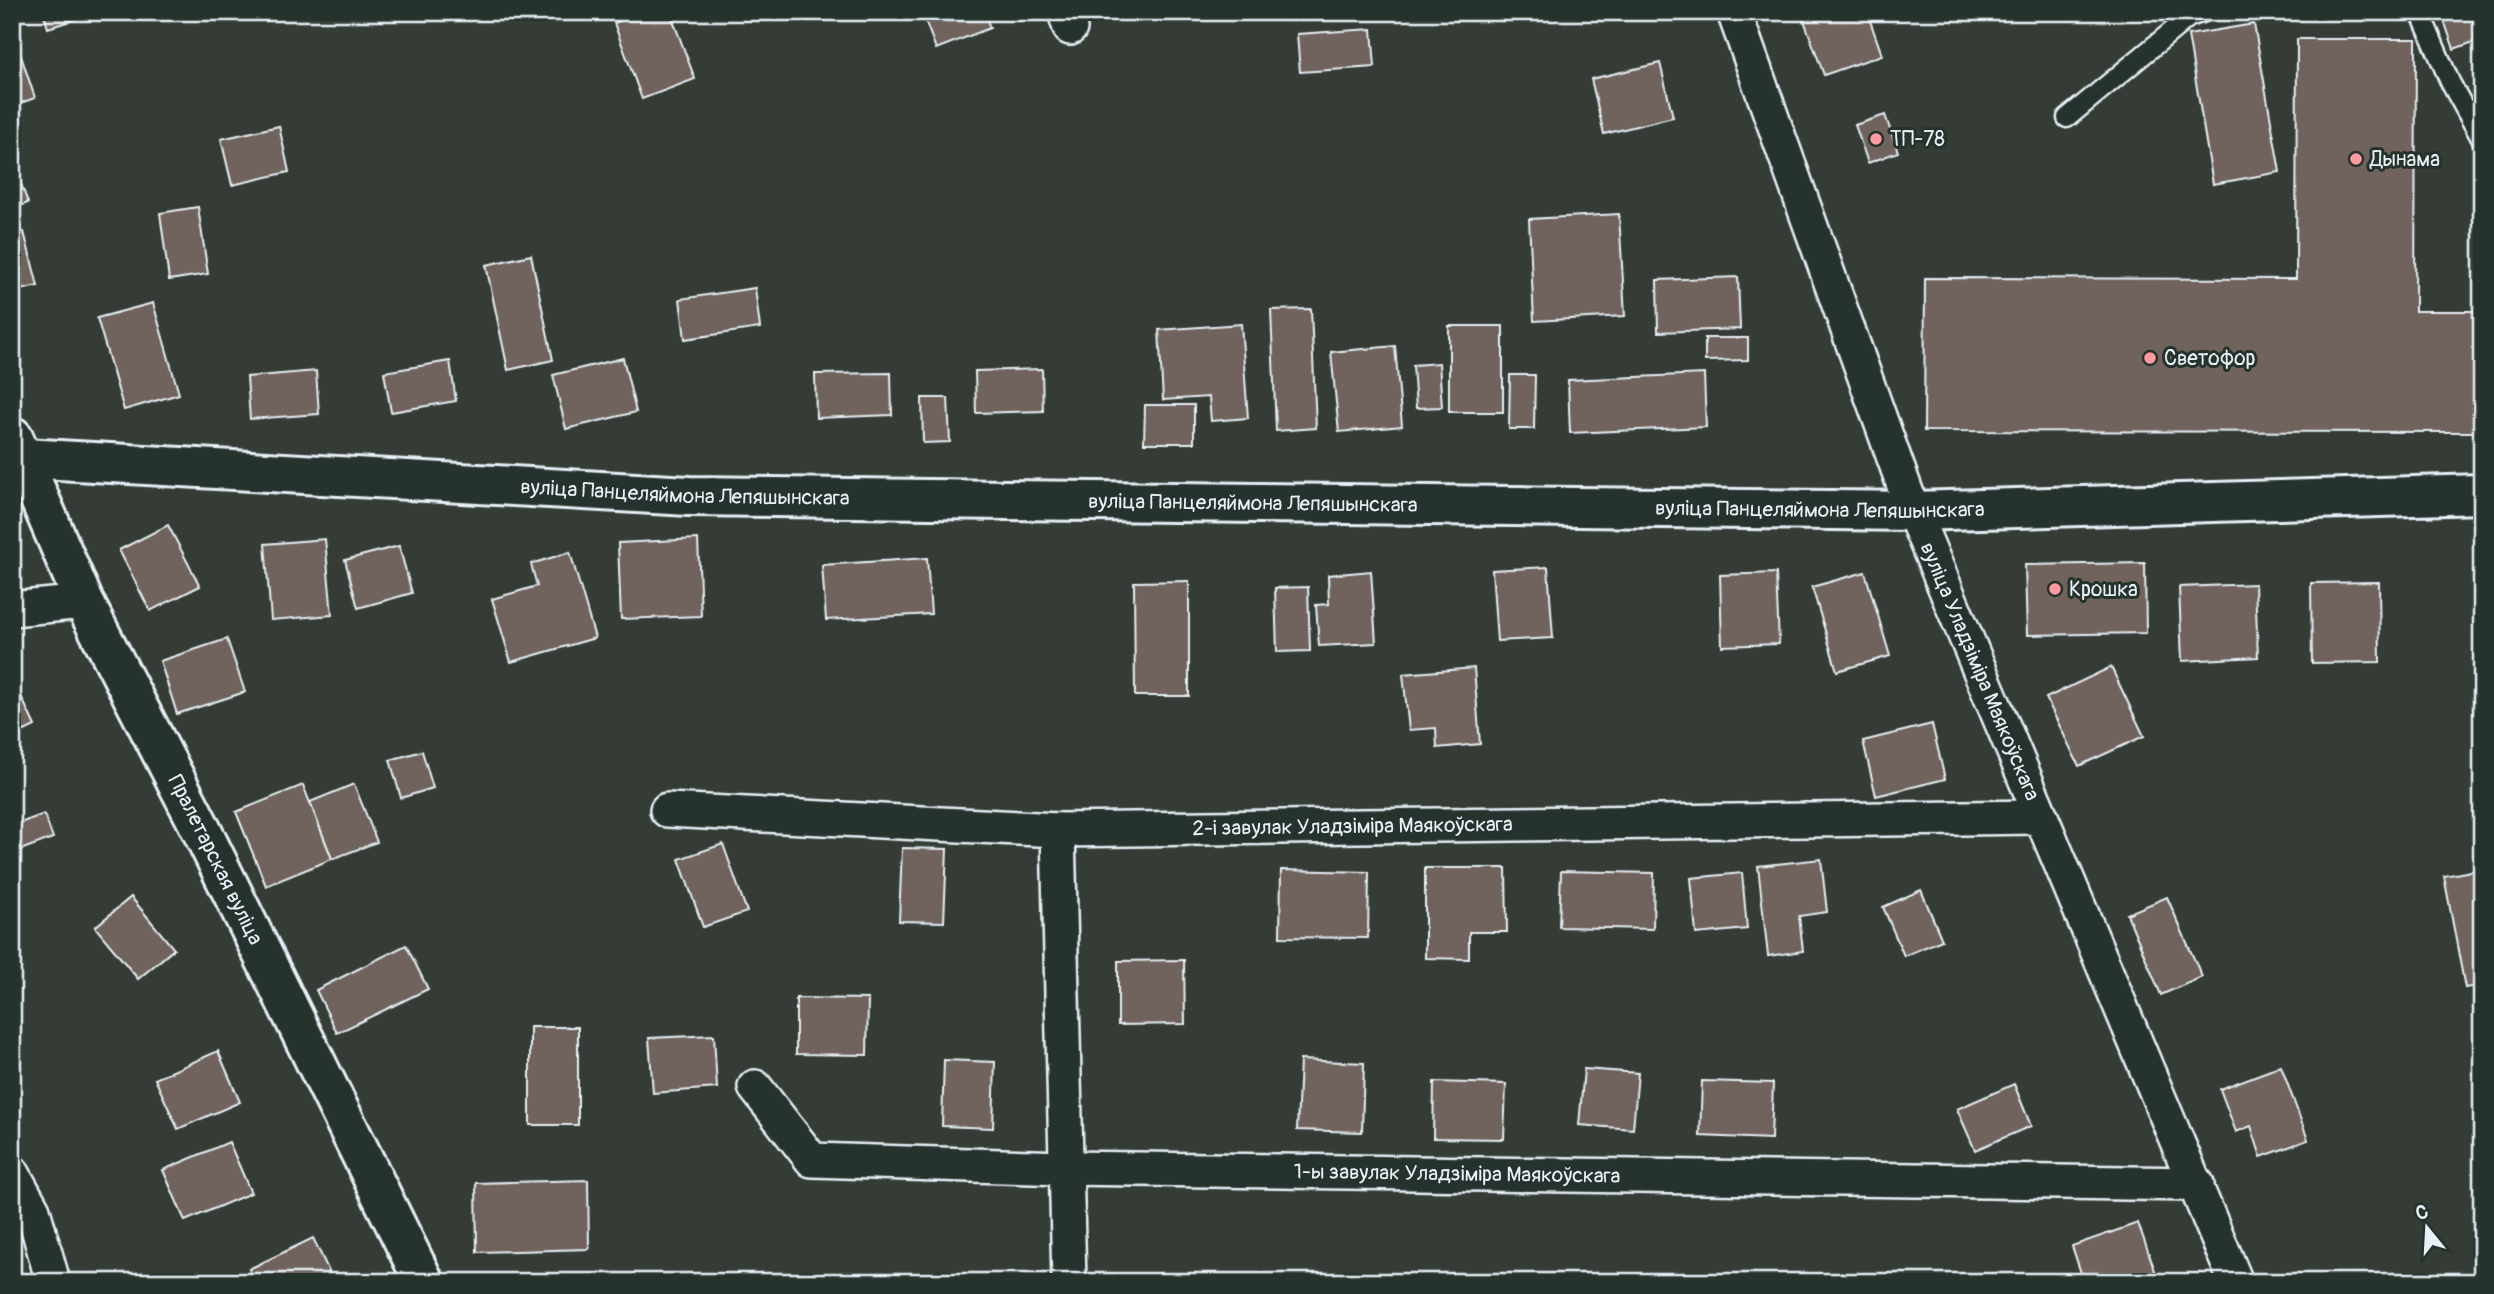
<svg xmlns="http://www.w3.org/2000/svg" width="2494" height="1294" viewBox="0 0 2494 1294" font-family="Pangolin,sans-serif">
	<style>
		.building { fill: #6f625b; stroke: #e8f1f8; stroke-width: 2 }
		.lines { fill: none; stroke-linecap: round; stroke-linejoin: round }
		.lane-casing { stroke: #e8f1f8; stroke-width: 23 }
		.street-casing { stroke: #e8f1f8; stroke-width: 38 }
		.secondary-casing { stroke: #e8f1f8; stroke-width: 44 }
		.lane { stroke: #26332d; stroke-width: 18 }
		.street { stroke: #26332d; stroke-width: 33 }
		.secondary { stroke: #26332d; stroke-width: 38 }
		.poi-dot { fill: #ff9aa2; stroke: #26332d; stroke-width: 2.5 }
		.labels { text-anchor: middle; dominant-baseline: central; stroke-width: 6; stroke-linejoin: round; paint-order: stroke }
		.poi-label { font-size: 21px; fill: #e8f1f8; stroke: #26332d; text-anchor: start }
		.street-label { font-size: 21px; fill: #e8f1f8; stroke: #26332d }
	</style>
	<rect width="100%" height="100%" fill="#353c36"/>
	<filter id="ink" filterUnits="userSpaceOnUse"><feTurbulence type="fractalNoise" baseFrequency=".0143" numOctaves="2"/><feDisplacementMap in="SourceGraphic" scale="14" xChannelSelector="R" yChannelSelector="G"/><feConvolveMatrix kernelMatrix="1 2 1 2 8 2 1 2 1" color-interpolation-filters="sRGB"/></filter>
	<g filter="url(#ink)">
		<g class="building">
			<polygon points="43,12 85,12 86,16 48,28"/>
			<polygon points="642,12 670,12 695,79 642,99 614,23"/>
			<polygon points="922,12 984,12 990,28 936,49"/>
			<polygon points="1801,12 1867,12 1882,55 1824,75"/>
			<polygon points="2441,12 2482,12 2482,39 2454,49"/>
			<polygon points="2254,24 2280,172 2213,184 2188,35"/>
			<polygon points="1372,29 1375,67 1300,72 1297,34"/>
			<polygon points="2297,39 2416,39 2415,311 2482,311 2482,432 1924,431 1925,278 2296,279"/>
			<polygon points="18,47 35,98 12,106 12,49"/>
			<polygon points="1660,63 1673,117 1604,134 1591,79"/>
			<polygon points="1885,115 1898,152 1868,163 1855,125"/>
			<polygon points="279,126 289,172 232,185 221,139"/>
			<polygon points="12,159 28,203 12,209"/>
			<polygon points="198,207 208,274 169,280 160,213"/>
			<polygon points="1619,214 1625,316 1534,321 1529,219"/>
			<polygon points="24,232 38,286 12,292 12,235"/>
			<polygon points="531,255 553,360 508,370 486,265"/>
			<polygon points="1738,277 1740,329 1658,332 1657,280"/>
			<polygon points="755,288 760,328 685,339 680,299"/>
			<polygon points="153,303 179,394 124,410 97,318"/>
			<polygon points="1311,309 1316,428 1276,431 1271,310"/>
			<polygon points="1241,324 1248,418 1211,421 1209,397 1163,400 1159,330"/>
			<rect x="1449" y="326" width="54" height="86"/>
			<polygon points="1705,338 1748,338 1748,360 1705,361"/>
			<polygon points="1395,346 1402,426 1339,432 1331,352"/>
			<polygon points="623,358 636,412 566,429 553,375"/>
			<polygon points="450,361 456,401 391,412 384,372"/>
			<polygon points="1439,363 1442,407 1416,408 1413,365"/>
			<polygon points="1042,369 1043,411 976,413 975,371"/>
			<polygon points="316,371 319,414 250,419 247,377"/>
			<polygon points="891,373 892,415 816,418 815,374"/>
			<polygon points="1704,374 1706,427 1570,433 1568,380"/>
			<polygon points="1510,375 1535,375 1534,429 1509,429"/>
			<polygon points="922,398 948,398 950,442 923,443"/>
			<polygon points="1145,405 1194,405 1194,443 1144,443"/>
			<polygon points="168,525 200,586 150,611 119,550"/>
			<polygon points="325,539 332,615 271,620 265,544"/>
			<polygon points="698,539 701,616 621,619 618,543"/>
			<polygon points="399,546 412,593 358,608 345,560"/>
			<polygon points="570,552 595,638 511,662 492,599 537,586 531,564"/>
			<polygon points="927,558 931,614 826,620 822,565"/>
			<polygon points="2145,563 2146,633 2027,635 2025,565"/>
			<polygon points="1548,567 1553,638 1497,641 1492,570"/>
			<polygon points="1371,571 1376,643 1319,646 1316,605 1329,604 1328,575"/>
			<polygon points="1865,572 1890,656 1837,671 1812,587"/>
			<polygon points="1776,573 1779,644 1722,646 1720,575"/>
			<polygon points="1189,581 1189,696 1135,696 1134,582"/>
			<polygon points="2379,582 2380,662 2312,663 2311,583"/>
			<polygon points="2255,584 2258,657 2182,661 2179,587"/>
			<polygon points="1308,587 1310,651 1277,652 1275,588"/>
			<polygon points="227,639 245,692 177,714 160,661"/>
			<polygon points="2111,667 2144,736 2079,766 2046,698"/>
			<polygon points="1474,668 1480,744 1437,748 1436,728 1409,730 1403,674"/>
			<polygon points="14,681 35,726 12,737 12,682"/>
			<polygon points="1932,724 1945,779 1876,796 1863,741"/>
			<polygon points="422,751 433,788 401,798 390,760"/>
			<polygon points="354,784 377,842 332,859 310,802"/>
			<polygon points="303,785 332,859 266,886 236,812"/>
			<polygon points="44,814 53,838 12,853 12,826"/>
			<polygon points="723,844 747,912 703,927 679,859"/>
			<polygon points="902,848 947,849 944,922 899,921"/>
			<polygon points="1821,859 1827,912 1799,916 1803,951 1768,956 1758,866"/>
			<polygon points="1425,868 1506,868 1507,932 1469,932 1469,959 1425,958"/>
			<polygon points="2482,869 2482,985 2465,988 2444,876"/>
			<polygon points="1281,870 1369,872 1368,938 1280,937"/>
			<polygon points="1561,871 1654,873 1653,929 1559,927"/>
			<polygon points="1742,873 1747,929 1696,934 1691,878"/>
			<polygon points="1921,890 1942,940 1904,956 1883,907"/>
			<polygon points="131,897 174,949 138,979 95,927"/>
			<polygon points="2167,897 2202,977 2161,995 2127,914"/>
			<polygon points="406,945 428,989 337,1033 316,990"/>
			<polygon points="1184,960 1185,1024 1118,1025 1118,961"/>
			<polygon points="796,998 868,999 867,1055 796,1054"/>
			<rect x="530" y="1027" width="48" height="98"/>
			<polygon points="714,1035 717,1088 653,1093 649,1038"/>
			<polygon points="218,1051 240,1102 178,1129 155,1079"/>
			<polygon points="944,1060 995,1062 993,1128 942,1126"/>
			<polygon points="1300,1060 1364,1063 1362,1132 1297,1130"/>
			<polygon points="2281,1066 2308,1140 2261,1157 2251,1126 2236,1132 2220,1089"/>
			<polygon points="1584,1069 1638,1073 1633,1129 1579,1125"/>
			<polygon points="1702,1081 1773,1083 1771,1139 1700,1136"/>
			<polygon points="1434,1082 1506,1084 1504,1139 1433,1138"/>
			<polygon points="2014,1084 2031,1126 1975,1150 1957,1109"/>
			<polygon points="229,1142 251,1193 185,1221 163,1170"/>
			<polygon points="588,1180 589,1249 477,1252 476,1183"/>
			<polygon points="2138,1223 2159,1282 2084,1282 2072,1246"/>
			<polygon points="313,1238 334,1282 255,1282 249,1269"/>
		</g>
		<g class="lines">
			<g class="lane-casing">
				<g id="lane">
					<polyline points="2420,12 2450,82 2482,140"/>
					<polyline points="2067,118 2189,17 2204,12"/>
				</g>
			</g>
			<g class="street-casing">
				<g id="street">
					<polyline points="1065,12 1070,28"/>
					<path id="s1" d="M1734 12 1913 511 2236 1282"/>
					<polyline points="12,609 84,602"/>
					<path id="s2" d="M667 810 1058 830 2040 817"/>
					<polyline points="1058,830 1069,1282"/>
					<path id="s3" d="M755 1087 812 1160 1065 1168 2197 1184"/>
					<polyline points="12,1172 33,1210 53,1282"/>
				</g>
			</g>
			<g class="secondary-casing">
				<g id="secondary">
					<path id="s4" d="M13 437 84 602 199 825 424 1282"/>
					<path id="s5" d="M24 458 689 496 1913 511 2482 494"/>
				</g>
			</g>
			<use href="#lane" class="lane"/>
			<use href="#street" class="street"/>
			<use href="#secondary" class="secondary"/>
		</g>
	</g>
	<g class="poi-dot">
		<circle cx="1876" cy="139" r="7"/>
		<circle cx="2356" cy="159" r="7"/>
		<circle cx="2150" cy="358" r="7"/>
		<circle cx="2055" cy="589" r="7"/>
	</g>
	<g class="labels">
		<g class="poi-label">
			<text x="1890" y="139">ТП-78</text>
			<text x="2370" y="159">Дынама</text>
			<text x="2164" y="358">Светофор</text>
			<text x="2069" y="589">Крошка</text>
		</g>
		<g class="street-label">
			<text stroke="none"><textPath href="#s5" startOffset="662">вуліца Панцеляймона Лепяшынскага</textPath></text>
			<text stroke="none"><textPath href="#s5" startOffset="1230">вуліца Панцеляймона Лепяшынскага</textPath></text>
			<text stroke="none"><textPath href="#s5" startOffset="1797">вуліца Панцеляймона Лепяшынскага</textPath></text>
			<text stroke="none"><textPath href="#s1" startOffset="704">вуліца Уладзіміра Маякоўскага</textPath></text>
			<text stroke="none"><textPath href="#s2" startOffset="686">2-і завулак Уладзіміра Маякоўскага</textPath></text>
			<text stroke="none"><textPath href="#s4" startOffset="469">Пралетарская вуліца</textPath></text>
			<text stroke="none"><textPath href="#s3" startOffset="738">1-ы завулак Уладзіміра Маякоўскага</textPath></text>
		</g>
	</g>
	<rect width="2494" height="1294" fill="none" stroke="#26332d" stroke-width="42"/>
	<rect x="21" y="21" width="2452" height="1252" fill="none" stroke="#e8f1f8" stroke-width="2.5" filter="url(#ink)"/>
	<g transform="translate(2427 1228) rotate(342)" stroke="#26332d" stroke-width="5" paint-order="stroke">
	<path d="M0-5L12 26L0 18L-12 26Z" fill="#e8f1f8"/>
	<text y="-10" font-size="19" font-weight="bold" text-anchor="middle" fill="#e8f1f8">С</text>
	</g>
</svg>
